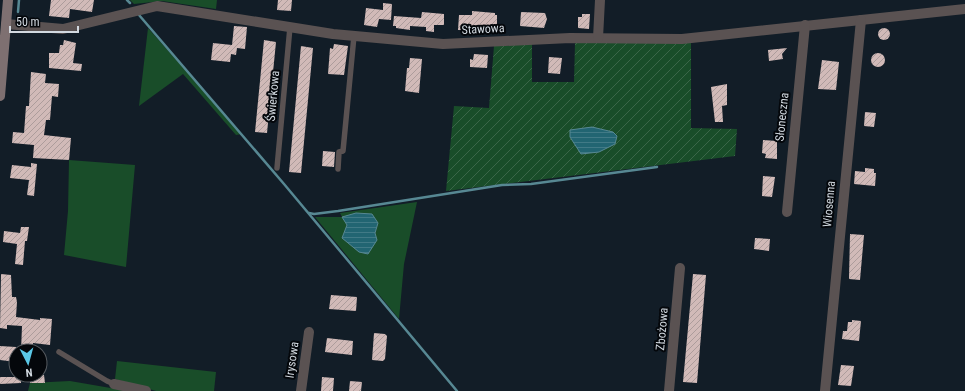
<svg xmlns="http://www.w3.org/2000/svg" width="965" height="391" viewBox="0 0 965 391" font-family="'Roboto Condensed',sans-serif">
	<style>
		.grass { fill: #194d29; fill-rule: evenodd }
		.garden { fill: url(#garden-furrows) }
		.water { fill: url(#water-rules); stroke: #578893 }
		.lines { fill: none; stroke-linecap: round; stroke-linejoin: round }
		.stream { stroke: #578893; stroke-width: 2.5 }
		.building { fill: url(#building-hatch) }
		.service { stroke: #5a5252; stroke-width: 5.5 }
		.minor { stroke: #5a5252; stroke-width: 10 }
		.secondary { stroke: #7e7071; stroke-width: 10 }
		.labels { text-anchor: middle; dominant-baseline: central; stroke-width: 4; stroke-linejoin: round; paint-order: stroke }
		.street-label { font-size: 12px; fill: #d2d9e0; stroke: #04070b }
	</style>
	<defs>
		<pattern id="garden-furrows" width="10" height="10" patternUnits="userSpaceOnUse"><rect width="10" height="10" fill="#194d29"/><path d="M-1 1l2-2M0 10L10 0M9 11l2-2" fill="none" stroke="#3a6648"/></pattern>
		<pattern id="water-rules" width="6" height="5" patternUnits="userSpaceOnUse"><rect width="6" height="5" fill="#226572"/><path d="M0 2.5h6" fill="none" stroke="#417a86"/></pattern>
		<pattern id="building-hatch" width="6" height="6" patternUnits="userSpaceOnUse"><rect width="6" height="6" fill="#d1bab8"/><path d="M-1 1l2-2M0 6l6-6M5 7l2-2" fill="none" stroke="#ac9c9b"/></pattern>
	</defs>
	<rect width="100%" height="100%" fill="#121d27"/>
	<g class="grass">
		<polygon points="130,0 217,0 216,9 162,1 134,4"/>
		<polygon points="148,28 242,134 236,135 183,74 139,106"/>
		<polygon points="69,160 135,165 126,267 64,255 68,211"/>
		<path d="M417 202 404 264 399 319 315 217H342L340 213ZM343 217 378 223 375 234 342 238 347 225Z"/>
		<polygon points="117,361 216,372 214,391 156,391 115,379"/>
		<polygon points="70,381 128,391 28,391 30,383"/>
	</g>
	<polygon class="garden" points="575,43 691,43 691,128 737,129 735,156 446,191 454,106 489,108 494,46 532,44 532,82 574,82"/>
	<g class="water">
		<polygon points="592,127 613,132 617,136 615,144 599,152 581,154 570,137 570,130"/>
		<polygon points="356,213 372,214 378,223 375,233 377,240 368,254 359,252 342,238 347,225 342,217"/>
	</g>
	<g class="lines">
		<g class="stream">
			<polyline points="127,0 130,3"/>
			<polyline points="18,12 19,0"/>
			<polyline points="139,15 284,184 457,391"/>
			<polyline points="309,213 314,214 338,211 502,185 531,184 657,167"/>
		</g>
	</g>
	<g class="building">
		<polygon points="51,0 94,0 92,12 70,9 69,18 49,16"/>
		<polygon points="278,0 292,0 291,11 277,10"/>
		<polygon points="383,3 392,4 391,20 379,19 377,27 364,25 366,8 383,10"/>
		<polygon points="472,11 495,13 495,15 497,15 497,31 458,30 459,15 472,15"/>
		<polygon points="422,12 444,14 444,25 434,25 434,32 426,31 426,27 410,26 410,30 396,28 396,26 393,26 394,16 421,18"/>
		<polygon points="521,12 545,13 547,19 544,28 520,26"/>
		<polygon points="582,14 590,14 589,29 578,28 578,17 582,17"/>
		<polygon points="234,26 247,27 245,49 237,48 236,55 231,54 230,62 211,60 213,43 232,45"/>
		<circle cx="884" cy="34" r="6"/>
		<polygon points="64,40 76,43 73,63 82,64 81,71 49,68 49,53 59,53 60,45 63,45"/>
		<polygon points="264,40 276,42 267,133 255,132"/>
		<polygon points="334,44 348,46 344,75 328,74 330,48 333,49"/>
		<polygon points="301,46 313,48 301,173 289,172"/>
		<polygon points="787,48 782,54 783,59 769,61 768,50"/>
		<circle cx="878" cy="60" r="7"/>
		<polygon points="474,54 488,55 487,68 470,67 470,59 473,60"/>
		<polygon points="549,57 562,58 560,74 548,73"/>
		<polygon points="410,58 422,59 419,93 405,91 407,68 409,68"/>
		<polygon points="822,60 839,62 836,90 818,89"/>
		<polygon points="31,72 46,74 45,83 59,84 58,97 52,96 50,120 46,120 44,135 71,138 69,160 33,158 34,145 12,143 13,132 24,133 26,106 29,106"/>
		<polygon points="727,84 727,105 722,106 723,122 715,122 711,87"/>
		<polygon points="865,112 876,113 874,127 864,126"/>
		<polygon points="763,140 777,141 777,159 765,158 766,154 762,153"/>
		<polygon points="323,151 335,152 334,167 322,166"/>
		<polygon points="31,163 37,164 34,196 27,195 29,180 10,178 12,165 31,167"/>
		<polygon points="865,168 874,169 874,173 876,173 875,186 854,184 855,171 865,172"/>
		<polygon points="763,176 775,177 772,197 762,196"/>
		<polygon points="21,227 29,227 27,241 25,241 23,265 15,264 17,244 3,242 4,231 20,233"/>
		<polygon points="850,234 864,235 860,280 849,279"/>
		<polygon points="755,238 770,239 769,251 754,249"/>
		<polygon points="1,274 11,275 12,297 16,297 17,302 16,317 40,320 40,318 52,319 50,345 33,343 32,351 21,351 22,326 7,325 7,329 0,328"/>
		<polygon points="693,274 706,275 697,383 683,382"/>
		<polygon points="331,295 357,297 356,311 329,309"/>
		<polygon points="852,320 861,321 859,341 842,339 843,331 847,331 848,322 852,322"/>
		<polygon points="374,333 385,334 387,336 385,359 383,361 372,360"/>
		<polygon points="327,338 353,341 352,355 325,352"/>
		<polygon points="0,346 16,347 16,362 0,360"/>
		<polygon points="841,365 854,366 851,386 838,385"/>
		<polygon points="30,375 44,375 45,383 30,383"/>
		<polygon points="0,377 21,377 21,383 0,384"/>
		<polygon points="322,377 334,378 333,391 321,391"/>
		<polygon points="350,381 362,382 361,391 349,391"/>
	</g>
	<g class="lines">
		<g class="service">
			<polyline points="277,168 290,27"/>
			<polyline points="338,169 339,152 343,151 354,36"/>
			<polyline points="59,352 107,381 114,384"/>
		</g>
		<g class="minor">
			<polyline points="6,24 63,29 157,6 333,34 443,44 570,38 682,39 965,9"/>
			<polyline points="598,38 600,0"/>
			<polyline points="787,212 805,25"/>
			<polyline points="114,384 146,391"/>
			<polyline points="301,391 309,332"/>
			<polyline points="669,391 680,268"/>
			<polyline points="825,391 861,20"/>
		</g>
		<polyline class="secondary" points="0,96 8,0"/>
	</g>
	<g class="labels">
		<g class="street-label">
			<text transform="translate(483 29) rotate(-3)">Stawowa</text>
			<text transform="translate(273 96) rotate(-85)">Świerkowa</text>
			<text transform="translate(782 117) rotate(-84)">Słoneczna</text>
			<text transform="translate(829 204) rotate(-85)">Wiosenna</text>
			<text transform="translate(662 329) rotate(-85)">Zbożowa</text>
			<text transform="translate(292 360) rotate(-82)">Irysowa</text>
		</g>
	</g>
	<g transform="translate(28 363) rotate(174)"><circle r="19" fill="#04070b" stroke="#565b60"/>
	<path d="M0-3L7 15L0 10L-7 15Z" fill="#5bc8e7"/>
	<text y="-6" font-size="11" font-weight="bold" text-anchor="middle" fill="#d2d9e0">N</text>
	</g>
	<path d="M10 26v6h68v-6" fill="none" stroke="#d2d9e0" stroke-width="2"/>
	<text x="16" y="26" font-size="12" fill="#d2d9e0" stroke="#04070b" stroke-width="3" paint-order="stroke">50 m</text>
</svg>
